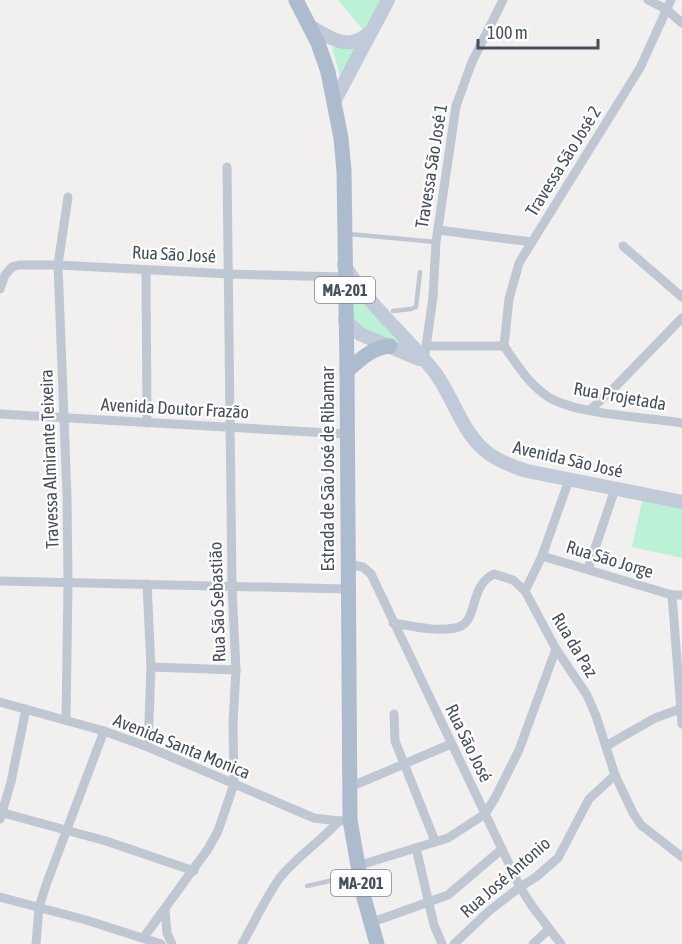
<svg xmlns="http://www.w3.org/2000/svg" width="682" height="944" viewBox="0 0 682 944" font-family="'Asap Condensed',sans-serif">
	<style>
		.green { fill: #bbf1d5 }
		.lines { fill: none; stroke-linecap: round; stroke-linejoin: round }
		.lane { stroke: #bfc8d2; stroke-width: 4.5 }
		.street { stroke: #bfc8d2; stroke-width: 9 }
		.secondary { stroke: #c0cad9; stroke-width: 14 }
		.primary { stroke: #adbbcf; stroke-width: 15 }
		.labels { text-anchor: middle; dominant-baseline: central; stroke-width: 4.5; stroke-linejoin: round; paint-order: stroke }
		.shield { fill: #fff; stroke: #7e848e; stroke-width: 1.5 }
		.shield-label { font-size: 16px; font-weight: bold; fill: #46505d }
		.street-label { font-size: 18px; fill: #46505d; stroke: #fff }
	</style>
	<rect width="100%" height="100%" fill="#f2efef"/>
	<g class="green">
		<polygon points="338,0 381,0 369,23 363,30"/>
		<polygon points="358,44 340,76 332,47"/>
		<polygon points="359,296 406,348 364,331 353,318 353,297"/>
		<polygon points="643,497 682,506 682,558 632,547"/>
	</g>
	<g class="lines">
		<g class="lane">
			<polyline points="349,234 436,242"/>
			<polyline points="393,311 411,309 416,307 420,272"/>
			<polyline points="307,886 356,875"/>
		</g>
		<g class="street">
			<polyline points="648,0 666,9 682,23"/>
			<polyline points="438,230 532,242"/>
			<polyline points="623,246 682,297"/>
			<polyline points="146,270 147,423"/>
			<polyline points="0,289 5,275 12,267 19,265 58,265 230,274 344,277"/>
			<polyline points="426,346 504,346"/>
			<polyline points="504,346 509,299 519,263 640,68 671,0"/>
			<path d="M504 346C517 365 530 386 550 398 580 415 646 417 682 423"/>
			<polyline points="424,361 433,297 436,242 456,106 472,62 503,0"/>
			<polyline points="590,410 616,386 682,318"/>
			<polyline points="0,414 347,434"/>
			<polyline points="542,556 569,480"/>
			<polyline points="347,564 363,567 371,574 520,887 532,906 561,944"/>
			<polyline points="588,569 615,489"/>
			<polyline points="0,581 347,589"/>
			<polyline points="147,584 151,667 148,747"/>
			<polyline points="525,591 542,556 672,595 682,595"/>
			<polyline points="672,595 682,724"/>
			<path d="M393 623C413 626 435 632 455 628 480 624 467 587 494 574L513 580 525 591 556 649 587 695 596 716 615 775 633 813 641 825 682 857"/>
			<polyline points="151,667 236,670"/>
			<polyline points="0,702 104,731 148,747 314,818 339,821 350,820"/>
			<polyline points="394,714 395,741 435,841"/>
			<polyline points="66,720 68,583 67,496 58,265 68,197"/>
			<polyline points="606,746 655,718 680,709"/>
			<polyline points="350,787 451,744"/>
			<polyline points="0,812 106,841 194,871"/>
			<polyline points="0,819 11,782 26,709"/>
			<polyline points="416,848 434,925 442,944"/>
			<polyline points="357,866 448,838 485,814 495,798 519,750 556,649"/>
			<polyline points="0,897 86,920 161,944"/>
			<polyline points="165,909 167,933 172,944"/>
			<polyline points="370,923 448,895 502,849"/>
			<polyline points="144,937 208,849 218,831 234,784 233,723 236,670 232,586 227,167"/>
			<polyline points="36,944 39,907 46,885 104,731"/>
			<path d="M242 944C254 923 265 899 279 879 296 857 320 842 339 821"/>
			<polyline points="454,944 489,911 520,887 536,877 558,858 589,799 615,775"/>
			<polyline points="533,944 549,929"/>
		</g>
		<g class="secondary">
			<path d="M310 26C329 38 350 52 369 33"/>
			<polyline points="335,100 388,0"/>
			<path d="M344 265C369 306 407 336 436 374 453 398 461 428 482 448 495 460 510 466 527 471L682 502"/>
			<polyline points="345,320 360,334 419,359"/>
		</g>
		<g class="primary">
			<polyline points="296,0 318,43 328,72 341,138 344,171 347,371 350,820 363,894 377,944"/>
			<polyline points="345,293 355,289 365,294"/>
			<path d="M347 371C361 359 371 348 390 346"/>
		</g>
	</g>
	<g class="labels">
		<g class="shield">
			<rect x="315" y="277" width="60" height="26" rx="4.5"/>
			<rect x="331" y="870" width="60" height="26" rx="4.5"/>
		</g>
		<g class="shield-label">
			<text x="345" y="290">MA-201</text>
			<text x="361" y="883">MA-201</text>
		</g>
		<g class="street-label">
			<text transform="translate(563 161) rotate(-58)">Travessa São José 2</text>
			<text transform="translate(431 166) rotate(-81)">Travessa São José 1</text>
			<text transform="translate(174 254) rotate(3)">Rua São José</text>
			<text transform="translate(620 396) rotate(10)">Rua Projetada</text>
			<text transform="translate(175 408) rotate(3)">Avenida Doutor Frazão</text>
			<text transform="translate(49 459) rotate(-92)">Travessa Almirante Teixeira</text>
			<text transform="translate(568 459) rotate(13)">Avenida São José</text>
			<text transform="translate(327 469) rotate(-90)">Estrada de São José de Ribamar</text>
			<text transform="translate(610 559) rotate(17)">Rua São Jorge</text>
			<text transform="translate(217 602) rotate(-92)">Rua São Sebastião</text>
			<text transform="translate(575 645) rotate(59)">Rua da Paz</text>
			<text transform="translate(469 743) rotate(64)">Rua São José</text>
			<text transform="translate(182 746) rotate(22)">Avenida Santa Monica</text>
			<text transform="translate(505 877) rotate(-41)">Rua José Antonio</text>
		</g>
	</g>
	<path d="M478 39v9h120v-9" fill="none" stroke="#46505d" stroke-width="3"/>
	<text x="487" y="39" font-size="18" fill="#46505d" stroke="#ffffff" stroke-width="4.5" paint-order="stroke">100 m</text>
</svg>
